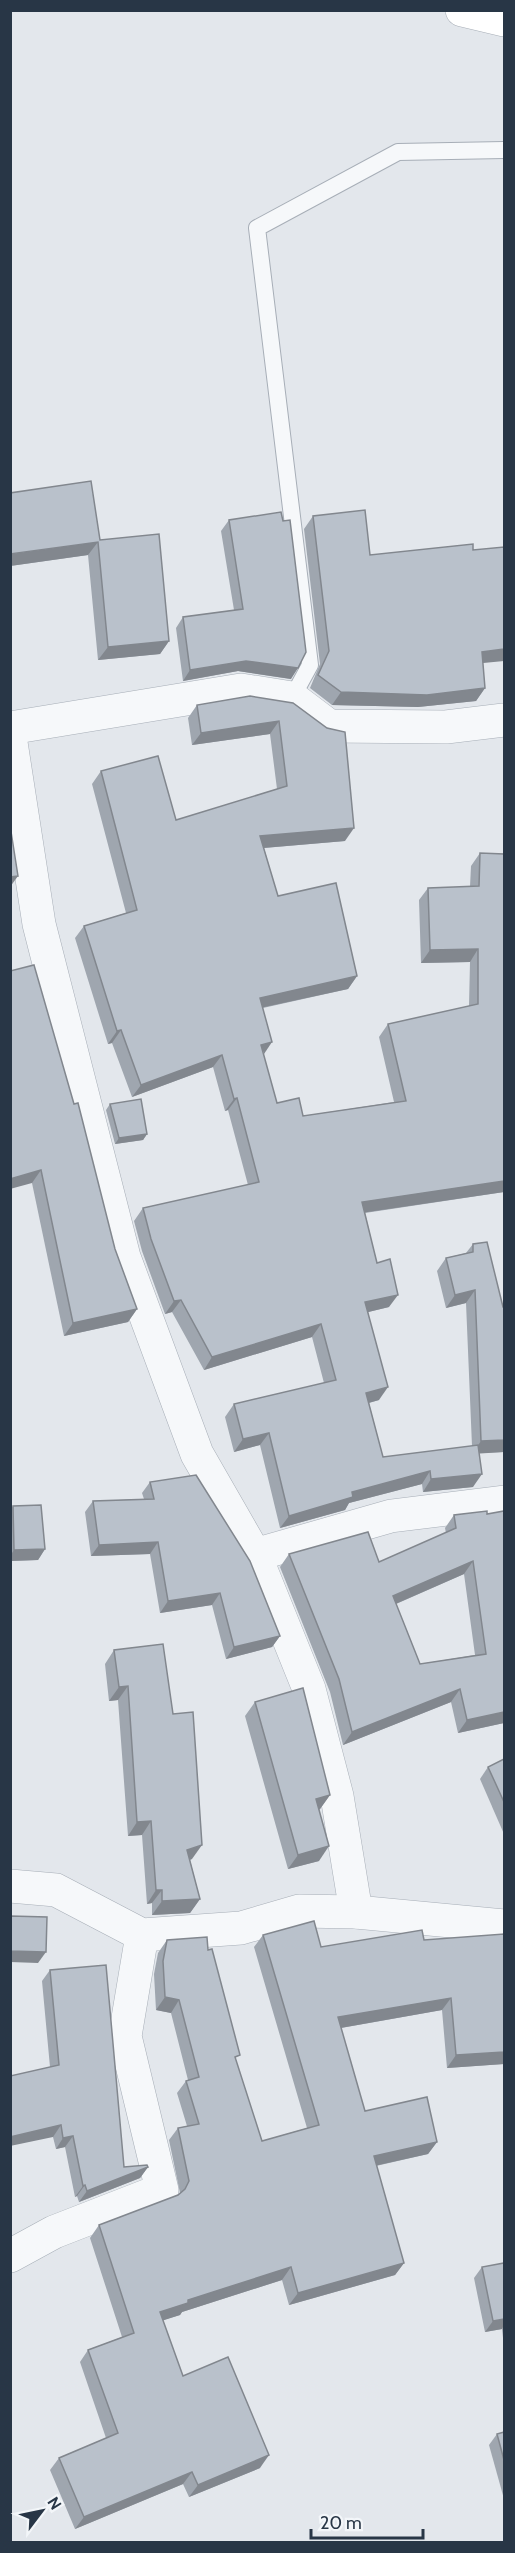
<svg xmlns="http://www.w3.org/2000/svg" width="515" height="2553" viewBox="0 0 515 2553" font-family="Cabin,sans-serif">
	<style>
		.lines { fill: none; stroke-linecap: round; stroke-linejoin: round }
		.lane-casing { stroke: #a7aeb7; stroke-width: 18 }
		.street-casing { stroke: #a7aeb7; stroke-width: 34 }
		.secondary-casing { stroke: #a7aeb7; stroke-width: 34 }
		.lane { stroke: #f6f8fa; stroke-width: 16 }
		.street { stroke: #f6f8fa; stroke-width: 33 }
		.secondary { stroke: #fff; stroke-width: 33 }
		.wall { fill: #9fa6af; fill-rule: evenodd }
		.shaded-wall { fill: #82878e }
		.building { fill: #b9c1cb; stroke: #82878e; stroke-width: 1.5; fill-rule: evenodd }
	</style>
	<rect width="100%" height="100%" fill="#e3e7ec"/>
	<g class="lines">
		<g class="lane-casing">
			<polyline id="lane" points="292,698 310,665 257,228 398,152 504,150"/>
		</g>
		<g class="street-casing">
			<g id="street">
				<polyline points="10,728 241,690 292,698 329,726 446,727 504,720"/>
				<polyline points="10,736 39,924 124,1257 197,1454 255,1555 309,1689 337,1796 356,1912"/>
				<polyline points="255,1555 391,1516 504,1502"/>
				<polyline points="10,1886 56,1890 142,1935 241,1928 299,1911 356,1912 504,1926"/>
				<polyline points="10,2256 54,2232 162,2190 125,2036 142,1935"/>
			</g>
		</g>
		<g class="secondary-casing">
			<polyline id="secondary" points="462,10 504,20"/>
		</g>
		<use href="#lane" class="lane"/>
		<use href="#street" class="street"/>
		<use href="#secondary" class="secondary"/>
	</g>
	<g class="wall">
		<polygon points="313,516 370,555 473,550 485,688 476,701 418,707 332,705 310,688 320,664 304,529"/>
		<polygon points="229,520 291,679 238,671 183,681 176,628 183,617 234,610 221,531"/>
		<polygon points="100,540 169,641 160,654 98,660 88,555 10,566"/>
		<polygon points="293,703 345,841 264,848 278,896 357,976 348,989 263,1008 263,1054 277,1103 303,1116 394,1102 379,1037 388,1024 469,1006 470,962 421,963 419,900 428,888 470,887 471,866 480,853 504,1192 365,1213 377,1263 389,1307 368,1312 379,1400 369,1403 383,1457 472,1446 466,1303 446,1308 437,1271 446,1258 466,1253 473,1244 504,1452 479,1453 473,1487 423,1492 422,1484 349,1503 345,1510 280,1528 260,1445 234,1452 225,1417 234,1404 324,1383 312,1337 204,1370 172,1312 165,1314 142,1251 134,1221 143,1208 248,1185 228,1110 225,1111 213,1067 132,1097 112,1043 108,1044 75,938 84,926 126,913 92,784 101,771 176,820 277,789 270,734 192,745 188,718 197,705"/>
		<polygon points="10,971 137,1309 128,1322 64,1336 32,1183"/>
		<polygon points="110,1104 147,1134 143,1140 115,1144 106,1110"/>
		<polygon points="150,1482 280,1636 272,1647 226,1659 212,1605 160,1613 150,1554 91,1556 85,1512 93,1501 144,1499 142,1493"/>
		<polygon points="13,1506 45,1549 38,1560 10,1561 10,1509"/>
		<path d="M487 1514 504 1723 458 1733 451 1702 343 1745 330 1692 280 1567 289 1554 379 1562 446 1533 445 1528 454 1515ZM464 1574 475 1655 420 1664 396 1604Z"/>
		<polygon points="163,1644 192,1859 190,1860 200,1899 190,1913 152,1915 152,1903 147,1904 142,1835 128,1836 118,1700 109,1701 105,1664 114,1650"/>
		<polygon points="255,1702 330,1795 320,1809 319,1810 319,1861 288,1869 245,1716"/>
		<polygon points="504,1759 504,1834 480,1779 488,1767"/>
		<polygon points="263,1935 321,1947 424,1940 504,2064 447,2068 442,2010 341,2028 365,2111 437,2142 428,2154 376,2166 404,2263 395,2275 289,2305 282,2280 182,2312 180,2315 163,2320 183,2376 260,2468 189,2497 183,2484 75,2529 50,2470 59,2458 106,2438 80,2362 88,2350 122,2337 90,2238 99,2225 178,2195 180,2193 169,2140 178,2128 187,2126 177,2093 186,2081 188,2080 171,2013 156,2010 154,1974 158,1953 167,1940 208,1950 236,2060 262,2141 307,2128 254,1947"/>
		<polygon points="50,1970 124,2167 148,2167 140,2178 79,2202 77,2196 75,2197 65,2147 56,2149 53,2137 50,2067 42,1981"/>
		<polygon points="504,2263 504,2347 502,2329 485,2332 474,2278 482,2267"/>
		<polygon points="504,2432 504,2499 489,2445 497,2434"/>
	</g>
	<g class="shaded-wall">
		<polygon points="98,542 88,555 10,566 10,554"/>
		<polygon points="169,641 160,654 98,660 108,647"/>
		<polygon points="504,649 504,661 473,664 482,652"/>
		<polygon points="246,661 298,668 291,679 238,671 183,681 190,670"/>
		<polygon points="485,688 476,701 418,707 332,705 341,692"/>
		<polygon points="279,721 270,734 192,745 201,733"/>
		<polygon points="354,828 345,841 251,849 260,836"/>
		<polygon points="18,876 10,887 10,877"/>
		<polygon points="478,949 470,962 421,963 430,950"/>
		<polygon points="357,976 348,989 251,1010 260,998"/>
		<polygon points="121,1030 112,1043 108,1044 117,1031"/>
		<polygon points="272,1042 264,1054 261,1045"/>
		<polygon points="222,1055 213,1067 132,1097 141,1085"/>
		<polygon points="237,1098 228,1110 225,1111 234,1099"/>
		<polygon points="147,1134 143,1140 115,1144 119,1138"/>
		<polygon points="41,1170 32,1183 10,1189 10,1179"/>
		<polygon points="504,1181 504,1192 354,1214 362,1202"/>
		<polygon points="475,1290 466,1303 446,1308 455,1295"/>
		<polygon points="398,1295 389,1307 356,1315 365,1302"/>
		<polygon points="181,1300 172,1312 165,1314 174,1301"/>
		<polygon points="137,1309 128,1322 64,1336 73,1323"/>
		<polygon points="321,1324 312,1337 204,1370 212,1357"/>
		<polygon points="388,1387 379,1400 357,1406 366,1393"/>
		<polygon points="269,1433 260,1445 234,1452 243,1439"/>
		<polygon points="504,1440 504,1452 472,1454 481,1441"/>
		<polygon points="430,1471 422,1484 349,1503 345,1510 280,1528 289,1516 352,1492"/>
		<polygon points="482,1474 473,1487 423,1492 431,1479"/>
		<polygon points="158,1542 150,1554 91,1556 99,1545"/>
		<polygon points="45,1549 38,1560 10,1561 10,1556 14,1550"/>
		<polygon points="473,1561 464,1574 384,1609 393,1596"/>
		<polygon points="220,1593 212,1605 160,1613 168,1601"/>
		<polygon points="280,1636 272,1647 226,1659 234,1647"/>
		<polygon points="128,1686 118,1700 109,1701 119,1687"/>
		<polygon points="460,1689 451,1702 343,1745 352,1732"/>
		<polygon points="504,1712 504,1723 458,1733 467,1720"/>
		<polygon points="330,1795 320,1809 306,1814 316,1799"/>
		<polygon points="151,1821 142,1835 128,1836 137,1822"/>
		<polygon points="202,1845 192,1859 177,1863 187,1850"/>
		<polygon points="329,1846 319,1861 288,1869 298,1855"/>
		<polygon points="156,1890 162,1890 152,1903 147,1904"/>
		<polygon points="200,1899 190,1913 152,1915 162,1901"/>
		<polygon points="10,1951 46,1952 38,1963 10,1962"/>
		<polygon points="165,1997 179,2000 171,2013 156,2010"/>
		<polygon points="451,1998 442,2010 329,2030 338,2017"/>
		<polygon points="504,2052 504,2064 447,2068 456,2055"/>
		<polygon points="61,2125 53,2137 10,2146 10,2137"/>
		<polygon points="73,2136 65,2147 56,2149 63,2138"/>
		<polygon points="437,2142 428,2154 365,2168 374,2156"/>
		<polygon points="148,2167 140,2178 79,2202 87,2191"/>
		<polygon points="85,2185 77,2196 75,2197 83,2186"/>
		<polygon points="404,2263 395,2275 289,2305 298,2293"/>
		<polygon points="291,2267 282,2280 182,2312 180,2315 152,2324 160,2312 188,2300"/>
		<polygon points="504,2319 504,2325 502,2329 485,2332 493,2321"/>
		<polygon points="269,2455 260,2468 189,2497 198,2485"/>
		<polygon points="192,2472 183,2484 75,2529 84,2517"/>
	</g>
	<g class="building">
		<polygon points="91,481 100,540 159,534 169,641 108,647 98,542 10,554 10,493"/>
		<polygon points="365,510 370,555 473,544 473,550 504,547 504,649 482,652 485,688 427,695 341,692 318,675 329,651 313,516"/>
		<polygon points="281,512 283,521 290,520 306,652 298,668 246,661 190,670 183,617 243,609 229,520"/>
		<polygon points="250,696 293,703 327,728 345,732 354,828 260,836 278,896 336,883 357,976 260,998 272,1042 261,1045 277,1103 299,1098 303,1116 406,1101 388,1024 478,1004 478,949 430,950 428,888 479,886 480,853 504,854 504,1181 362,1202 377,1263 390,1259 398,1295 365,1302 388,1387 366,1393 383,1457 478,1445 482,1474 431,1479 430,1471 352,1492 353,1497 289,1516 269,1433 243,1439 234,1404 336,1380 321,1324 212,1357 181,1300 174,1301 151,1239 143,1208 259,1182 237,1098 234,1099 222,1055 141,1085 121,1030 117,1031 84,926 137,910 101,771 158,756 176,820 287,786 279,721 201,733 197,705"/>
		<polygon points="10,825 18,876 10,877"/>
		<polygon points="34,965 74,1104 78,1103 115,1249 137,1309 73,1323 41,1170 10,1179 10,971"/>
		<polygon points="141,1099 147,1134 119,1138 110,1104"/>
		<polygon points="487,1242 503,1307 504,1307 504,1440 481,1441 475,1290 455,1295 446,1258 473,1252 473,1244"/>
		<polygon points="196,1475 250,1561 280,1636 234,1647 220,1593 168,1601 158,1542 99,1545 93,1501 154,1499 150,1482"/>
		<polygon points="41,1505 45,1549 14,1550 13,1506"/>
		<path d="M487 1511V1514L504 1511V1712L467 1720 460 1689 352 1732 339 1679 289 1554 368 1532 379 1562 456 1528 454 1515ZM473 1561 486 1654 420 1664 393 1596Z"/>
		<polygon points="163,1644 173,1714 193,1712 202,1845 187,1850 200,1899 162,1901 162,1890 156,1890 151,1821 137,1822 128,1686 119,1687 114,1650"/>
		<polygon points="303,1688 330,1795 316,1799 329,1846 298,1855 255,1702"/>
		<polygon points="504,1759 504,1802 488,1767"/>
		<polygon points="10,1916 47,1917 46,1952 10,1951"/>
		<polygon points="314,1921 321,1947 422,1930 424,1940 504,1934 504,2052 456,2055 451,1998 338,2017 365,2111 427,2097 437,2142 374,2156 404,2263 298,2293 291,2267 188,2300 188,2303 160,2312 183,2376 228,2357 269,2455 198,2485 192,2472 84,2517 59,2458 118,2433 88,2350 134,2333 99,2225 178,2195 185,2189 189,2181 178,2128 199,2124 186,2081 199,2077 179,2000 165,1997 163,1961 167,1940 207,1937 208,1950 212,1949 240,2055 235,2057 262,2141 319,2125 263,1935"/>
		<polygon points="106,1965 124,2167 147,2165 148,2167 87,2191 85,2185 83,2186 73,2136 63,2138 61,2125 10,2137 10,2076 59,2065 50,1970"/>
		<polygon points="504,2263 504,2319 493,2321 482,2267"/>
		<polygon points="504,2432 504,2460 497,2434"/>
	</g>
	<rect width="515" height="2553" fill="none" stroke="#283646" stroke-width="24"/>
	<g transform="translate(42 2511) rotate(58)" stroke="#f3f6f9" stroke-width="4.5" paint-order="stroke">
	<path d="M0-4.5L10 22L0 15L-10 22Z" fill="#283646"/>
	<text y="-9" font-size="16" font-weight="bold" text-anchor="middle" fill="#283646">N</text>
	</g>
	<path d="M311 2529v9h112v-9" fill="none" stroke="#283646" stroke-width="3"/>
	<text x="320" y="2529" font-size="18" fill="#283646" stroke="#f3f6f9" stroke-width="4.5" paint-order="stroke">20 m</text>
</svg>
